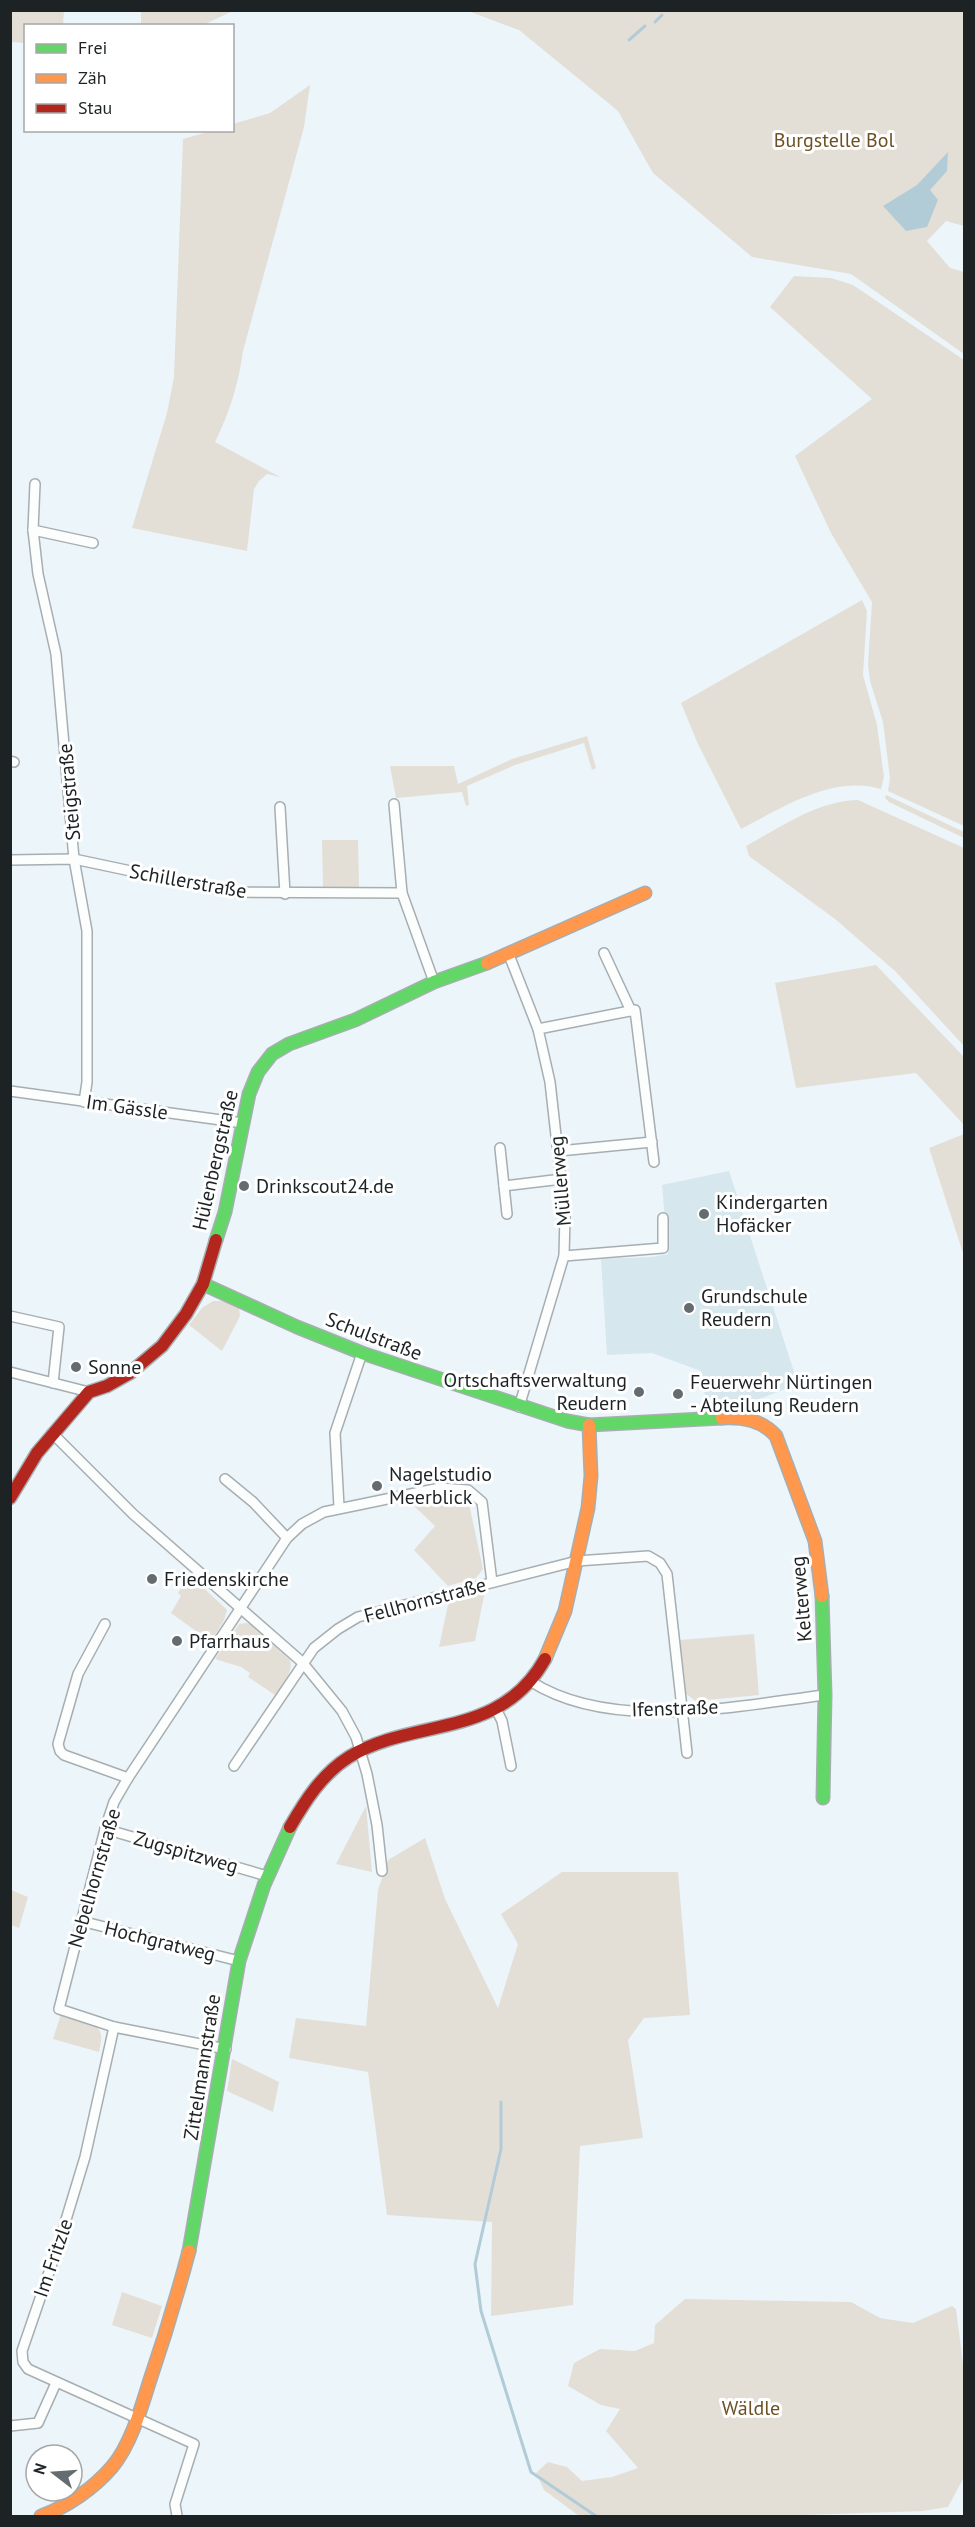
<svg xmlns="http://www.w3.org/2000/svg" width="975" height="2527" viewBox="0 0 975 2527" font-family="'PT Sans',sans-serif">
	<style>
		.built { fill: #d6e7ed }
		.green { fill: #e3dfd7 }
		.water { fill: #b1ccd7 }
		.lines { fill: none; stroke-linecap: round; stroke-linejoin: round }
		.stream { stroke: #b1ccd7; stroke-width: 3 }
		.street-casing { stroke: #a7aeb1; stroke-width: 12 }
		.fast-casing { stroke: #a7aeb1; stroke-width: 15 }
		.slow-casing { stroke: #a7aeb1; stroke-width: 15 }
		.jam-casing { stroke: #a7aeb1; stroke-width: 15 }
		.street { stroke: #fcfefe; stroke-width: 9 }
		.fast { stroke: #63d668; stroke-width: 12 }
		.slow { stroke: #ff974d; stroke-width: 12 }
		.jam { stroke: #b3261e; stroke-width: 12 }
		.poi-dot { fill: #656c6f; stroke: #fff; stroke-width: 2 }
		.labels { text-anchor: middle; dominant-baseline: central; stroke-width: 6; stroke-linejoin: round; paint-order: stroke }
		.park-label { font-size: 20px; fill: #6c4f23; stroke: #fff }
		.street-label { font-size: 20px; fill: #1d2325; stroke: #fff }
		.poi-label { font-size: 20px; fill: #1d2325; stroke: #fff; text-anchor: start }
	</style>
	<rect width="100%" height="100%" fill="#ecf5f9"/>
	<polygon class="built" points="729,1171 798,1384 754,1401 744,1411 707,1408 701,1371 652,1353 607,1355 601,1259 652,1257 668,1254 662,1185"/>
	<g class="green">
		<polygon points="10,11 64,11 63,25 26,26 25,43 11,42"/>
		<polygon points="141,11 141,10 233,11 203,25 141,25"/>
		<polygon points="468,11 964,11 964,226 946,221 927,241 950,268 964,272 964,354 851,274 752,257 653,173 618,111 519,30"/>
		<path d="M310 85 304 127 243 351C238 386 230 411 215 442L280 477 267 474 259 481 254 489 247 551 132 528 167 413 174 377 183 139 211 131 232 130 233 124 270 113Z"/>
		<polygon points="794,276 831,278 853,285 964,360 964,826 888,791 890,778 883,722 870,681 868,665 872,602 831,533 795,456 872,399 770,307"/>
		<path d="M862 600 867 611 863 675 877 725 884 777 881 789C832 775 784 807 741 829L698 744 681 703Z"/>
		<polygon points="587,736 596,768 592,770 584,743 515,765 467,786 469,805 466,806 462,792 396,798 390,766 454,766 458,784 512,759"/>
		<polygon points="886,795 964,832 964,838 889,802 885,798"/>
		<path d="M858 800 964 848V1046L895 971 835 919 749 856 746 846C781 827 817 801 858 800Z"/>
		<polygon points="322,840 358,840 359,887 323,887"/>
		<polygon points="876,965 964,1057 964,1125 916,1073 796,1088 775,983"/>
		<polygon points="964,1134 964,1256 929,1148"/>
		<polygon points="213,1301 223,1301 239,1308 240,1316 222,1351 189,1325 202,1308"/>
		<polygon points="458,1494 468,1499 483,1569 476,1578 448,1586 414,1550 435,1526 411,1503"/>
		<polygon points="190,1575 227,1610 224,1620 211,1642 171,1613 181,1596 178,1593"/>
		<polygon points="485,1591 475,1641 439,1647 449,1600"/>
		<path d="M246 1623 250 1624 290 1660C294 1672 282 1685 275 1695L248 1677 250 1673 241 1667 215 1659 239 1624Z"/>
		<polygon points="754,1634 759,1695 696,1701 686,1694 680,1640"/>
		<polygon points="366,1806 372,1872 336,1864"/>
		<polygon points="425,1838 445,1899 498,2008 518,1944 501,1914 562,1872 678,1872 690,2015 644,2018 628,2040 643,2138 580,2146 573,2305 491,2316 492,2222 387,2215 368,2072 289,2058 296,2018 366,2026 378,1890 388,1860"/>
		<polygon points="11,1890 28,1897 19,1928 11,1925"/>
		<path d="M61 2014 96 2026C104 2034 101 2042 99 2052L53 2039Z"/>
		<polygon points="232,2059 279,2082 273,2112 227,2091"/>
		<polygon points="122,2292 162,2306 152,2338 112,2325"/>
		<polygon points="685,2299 851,2302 880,2318 913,2323 952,2306 956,2309 964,2372 964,2477 948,2507 922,2511 774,2516 579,2516 544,2490 536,2473 548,2462 567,2467 582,2481 612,2477 638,2468 606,2431 620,2409 601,2405 568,2386 574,2363 600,2349 635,2351 654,2343 655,2325"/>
	</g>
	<polygon class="water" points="948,152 947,171 930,190 938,200 927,227 906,231 883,206 917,185"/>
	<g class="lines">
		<g class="stream">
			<polyline points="655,22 662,15"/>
			<polyline points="629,40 645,26"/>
			<polyline points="501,2102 501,2149 475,2264 481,2311 531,2472 596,2516"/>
		</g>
		<g class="street-casing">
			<g id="street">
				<polyline points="35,484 33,530 38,574 56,654 74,859 87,931 87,1082 84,1102"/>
				<polyline points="33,530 93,543"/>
				<polyline points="10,761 14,762"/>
				<polyline points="394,804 402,893 434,982"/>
				<polyline points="280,807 285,894"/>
				<polyline points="10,860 74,859 230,892 402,893"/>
				<polyline points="604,953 631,1011"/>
				<polyline points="509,955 538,1029 550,1082 565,1216 564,1256 519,1407"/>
				<polyline points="538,1029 635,1010 654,1162"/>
				<polyline points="10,1091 243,1123"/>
				<polyline points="500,1148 504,1186"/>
				<polyline points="559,1151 652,1142"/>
				<polyline points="507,1214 504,1186 562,1179"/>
				<polyline points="564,1256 663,1248 663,1218"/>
				<polyline points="10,1316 59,1327 53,1383"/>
				<polyline points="10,1372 89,1392"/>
				<polyline points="52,1433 133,1514 302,1662 342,1711 356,1737 367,1774 377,1825 382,1871"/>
				<polyline points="225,1479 253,1502 287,1538"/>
				<polyline points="339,1507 335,1433 362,1353"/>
				<polyline points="105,1624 78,1674 58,1744 60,1751 64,1755 128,1778"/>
				<path d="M530 1681C611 1733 735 1706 825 1695"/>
				<polyline points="495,1707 502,1721 511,1766"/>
				<polyline points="234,1766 314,1648 338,1629 358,1617 577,1561 648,1556 660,1563 667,1574 687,1753"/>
				<polyline points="105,1829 267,1876"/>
				<polyline points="81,1921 239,1961"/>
				<polyline points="114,2027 85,2157 58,2246 22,2351 23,2362 28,2369 194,2444 175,2504 177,2516"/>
				<polyline points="226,2049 114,2027 59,2009 105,1829 114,1802 128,1778 287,1538 302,1524 324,1512 440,1488 468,1490 482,1502 492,1582"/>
				<polyline points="10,2426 38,2423 56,2383"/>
			</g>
		</g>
		<g class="fast-casing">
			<g id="fast">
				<polyline points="216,1240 225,1212 249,1094 258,1072 272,1054 289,1044 355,1020 434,982 487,963"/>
				<polyline points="203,1284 297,1327 362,1353 567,1421 589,1425 722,1418"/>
				<polyline points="822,1596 825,1695 823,1798"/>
				<polyline points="189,2251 239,1961 264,1885 290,1827"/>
			</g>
		</g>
		<g class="slow-casing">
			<g id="slow">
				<polyline points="487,963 645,893"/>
				<path d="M722 1418C743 1417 762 1420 776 1436L815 1541 822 1596"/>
				<polyline points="545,1659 565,1611 588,1508 591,1476 589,1425"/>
				<path d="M41 2516C67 2507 94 2488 112 2467 130 2446 141 2409 149 2383 164 2339 177 2296 189 2251"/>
			</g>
		</g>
		<g class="jam-casing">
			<g id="jam">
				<polyline points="10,1498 37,1453 89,1392 107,1386 130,1373 162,1346 186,1314 203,1284 216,1240"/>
				<path d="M290 1827C305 1801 322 1774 349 1757 414 1717 500 1740 545 1659"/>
			</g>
		</g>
		<use href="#street" class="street"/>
		<use href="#fast" class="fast"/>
		<use href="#slow" class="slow"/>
		<use href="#jam" class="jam"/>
	</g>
	<g class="poi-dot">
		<circle cx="244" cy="1186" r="6"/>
		<circle cx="704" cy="1214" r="6"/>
		<circle cx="689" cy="1308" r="6"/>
		<circle cx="76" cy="1367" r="6"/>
		<circle cx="639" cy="1392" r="6"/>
		<circle cx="678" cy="1394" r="6"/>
		<circle cx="377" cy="1486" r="6"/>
		<circle cx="152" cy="1579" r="6"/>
		<circle cx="177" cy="1641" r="6"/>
	</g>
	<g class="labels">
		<g class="park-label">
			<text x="834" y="140">Burgstelle Bol</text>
			<text x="751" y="2408">Wäldle</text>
		</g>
		<g class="street-label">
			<text transform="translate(69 792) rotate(-95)">Steigstraße</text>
			<text transform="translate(188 881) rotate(10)">Schillerstraße</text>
			<text transform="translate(127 1107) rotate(8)">Im Gässle</text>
			<text transform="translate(215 1160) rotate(-77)">Hülenbergstraße</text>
			<text transform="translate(560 1181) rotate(-95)">Müllerweg</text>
			<text transform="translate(374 1336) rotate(21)">Schulstraße</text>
			<text transform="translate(801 1599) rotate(-95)">Kelterweg</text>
			<text transform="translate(425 1600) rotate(-15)">Fellhornstraße</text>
			<text transform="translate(675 1708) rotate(-2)">Ifenstraße</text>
			<text transform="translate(186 1852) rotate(16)">Zugspitzweg</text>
			<text transform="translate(94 1878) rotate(-74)">Nebelhornstraße</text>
			<text transform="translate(160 1941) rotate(14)">Hochgratweg</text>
			<text transform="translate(202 2067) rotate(-81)">Zittelmannstraße</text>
			<text transform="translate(53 2258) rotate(-71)">Im Fritzle</text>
		</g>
		<g class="poi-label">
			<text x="256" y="1186">Drinkscout24.de</text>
			<text x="716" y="1202">Kindergarten<tspan x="716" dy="23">Hofäcker</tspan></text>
			<text x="701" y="1296">Grundschule<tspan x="701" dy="23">Reudern</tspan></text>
			<text x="88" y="1367">Sonne</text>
			<text x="627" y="1380" text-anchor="end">Ortschaftsverwaltung<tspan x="627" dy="23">Reudern</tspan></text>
			<text x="690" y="1382">Feuerwehr Nürtingen<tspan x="690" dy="23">- Abteilung Reudern</tspan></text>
			<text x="389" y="1474">Nagelstudio<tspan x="389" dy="23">Meerblick</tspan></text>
			<text x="164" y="1579">Friedenskirche</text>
			<text x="189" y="1641">Pfarrhaus</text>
		</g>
	</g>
	<rect width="975" height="2527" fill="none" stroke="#1d2325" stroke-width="24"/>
	<rect x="24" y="24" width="210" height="108" fill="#ffffff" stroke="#a5a7a8" stroke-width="1.5"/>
	<rect x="36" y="44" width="30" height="9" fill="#63d668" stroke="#a5a7a8" stroke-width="1.5"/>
	<text x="78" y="54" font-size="18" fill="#1d2325">Frei</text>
	<rect x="36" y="74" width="30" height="9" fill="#ff974d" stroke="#a5a7a8" stroke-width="1.5"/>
	<text x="78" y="84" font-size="18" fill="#1d2325">Zäh</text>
	<rect x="36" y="104" width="30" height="9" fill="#b3261e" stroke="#a5a7a8" stroke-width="1.5"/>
	<text x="78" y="114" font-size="18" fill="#1d2325">Stau</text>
	<g transform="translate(54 2473) rotate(287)"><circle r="28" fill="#ffffff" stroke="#a5a7a8" stroke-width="1.5"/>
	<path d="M0-4.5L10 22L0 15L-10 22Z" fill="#656c6f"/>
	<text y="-9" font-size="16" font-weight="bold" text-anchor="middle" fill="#1d2325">N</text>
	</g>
</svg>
